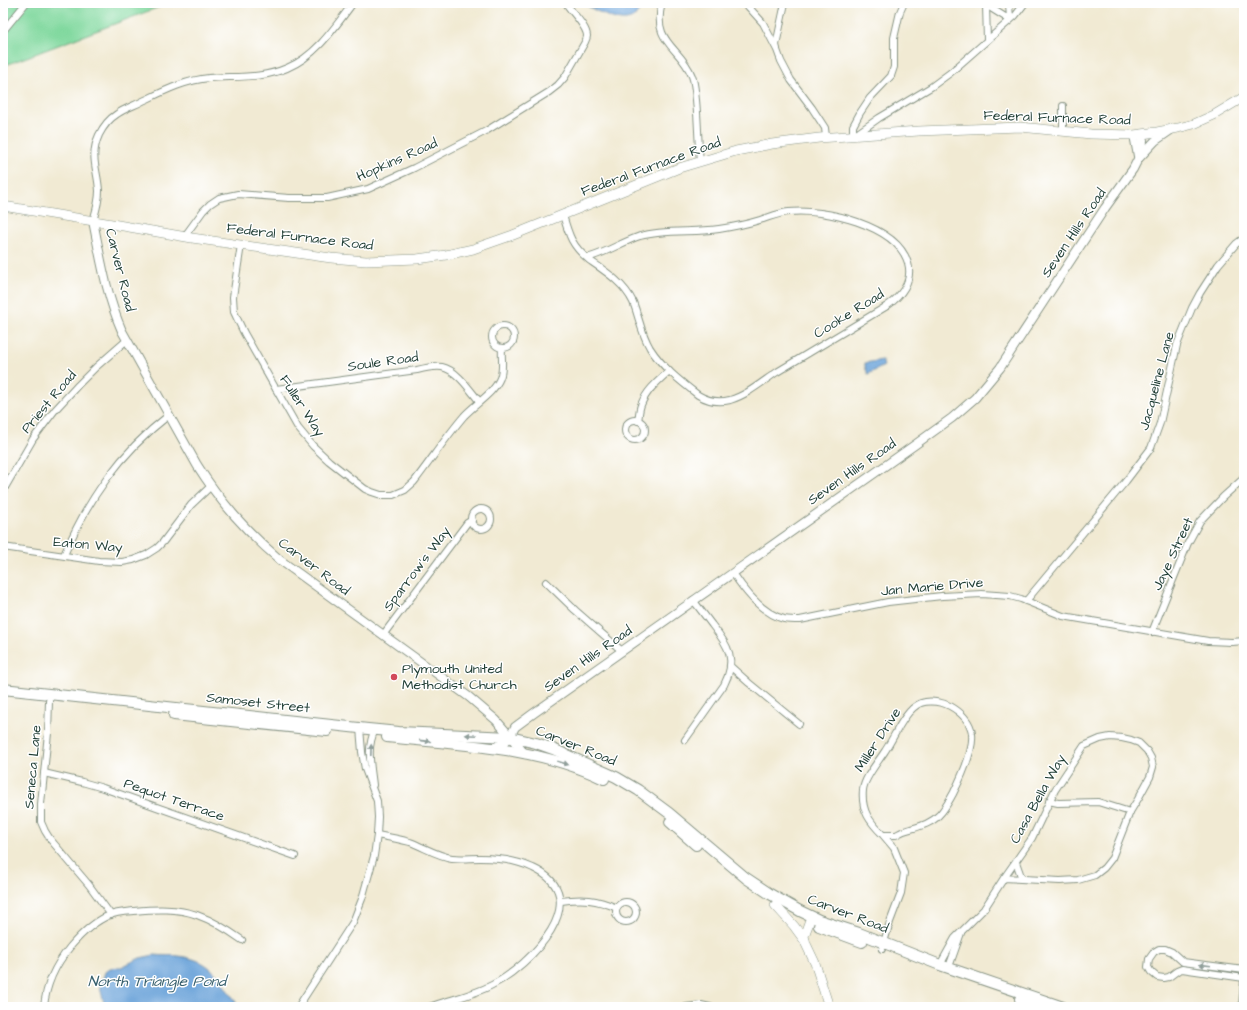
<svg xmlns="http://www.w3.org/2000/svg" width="1247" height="1010" viewBox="0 0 1247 1010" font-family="'Architects Daughter',sans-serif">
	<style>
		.green { fill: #7fd89d; stroke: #4f8a68 }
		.water { fill: #6aa3d9; stroke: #447086 }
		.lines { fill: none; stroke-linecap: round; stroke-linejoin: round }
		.minor-casing { stroke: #889484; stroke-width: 8 }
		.tertiary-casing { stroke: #889484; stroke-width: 10 }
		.secondary-casing { stroke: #889484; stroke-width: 10 }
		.trunk-casing { stroke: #889484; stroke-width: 12 }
		.minor { stroke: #fff; stroke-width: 6 }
		.tertiary { stroke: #fff; stroke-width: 8 }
		.secondary { stroke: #fff; stroke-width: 9 }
		.trunk { stroke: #fff; stroke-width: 10 }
		.oneway { fill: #8f9e9a }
		.poi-dot { fill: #d1495b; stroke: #fff; stroke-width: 1.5 }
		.labels { text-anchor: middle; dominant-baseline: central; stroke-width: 3; stroke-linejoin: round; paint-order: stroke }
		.street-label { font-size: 14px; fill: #1f3d34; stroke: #fff }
		.poi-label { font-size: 14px; fill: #1f3d34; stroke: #fff; text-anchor: start }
		.water-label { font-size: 15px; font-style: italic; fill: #39616e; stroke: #fff }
	</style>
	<rect width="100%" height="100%" fill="#fff"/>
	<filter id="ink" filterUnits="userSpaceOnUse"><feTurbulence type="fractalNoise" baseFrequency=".025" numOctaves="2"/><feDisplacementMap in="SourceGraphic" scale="8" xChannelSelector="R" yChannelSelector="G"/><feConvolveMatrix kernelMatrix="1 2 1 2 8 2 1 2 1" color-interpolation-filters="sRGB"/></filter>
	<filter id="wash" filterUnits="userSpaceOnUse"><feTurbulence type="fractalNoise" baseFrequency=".012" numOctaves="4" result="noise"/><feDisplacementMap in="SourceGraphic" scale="16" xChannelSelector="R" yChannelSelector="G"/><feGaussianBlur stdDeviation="0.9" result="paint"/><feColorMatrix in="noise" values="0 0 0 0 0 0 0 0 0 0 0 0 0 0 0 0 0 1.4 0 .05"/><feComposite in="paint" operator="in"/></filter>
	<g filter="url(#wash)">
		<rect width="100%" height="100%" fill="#f1ead3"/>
		<polygon class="green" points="3,3 170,3 3,66"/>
		<g class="water">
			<path d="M583 3H641C637 29 613 20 597 11 592 9 587 6 583 3Z"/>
			<polygon points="882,360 884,366 868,374 865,367 865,363"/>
			<path d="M154 955C163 956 172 955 179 956 206 960 214 969 228 991 232 996 236 1001 238 1007H105L100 987 105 972 110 968 121 967 140 958Z"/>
		</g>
	</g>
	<g filter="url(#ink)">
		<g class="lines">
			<g class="minor-casing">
				<g id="minor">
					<path d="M662 3C651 43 681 47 692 76 695 84 695 92 696 100 698 120 698 141 700 161"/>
					<polyline points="745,3 763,23 777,50 781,61 791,80 812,108 825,128 826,137"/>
					<polyline points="983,3 986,5 987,40"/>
					<polyline points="986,5 1010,20 1009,3"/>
					<polyline points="3,31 26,3"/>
					<polyline points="777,49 776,45 785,3"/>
					<polyline points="1063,132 1063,106"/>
					<polyline points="853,135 853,126 860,113 870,98 891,76 894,67 894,38 900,12 904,3"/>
					<polyline points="855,135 879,118 931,87 950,73 1015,16 1025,3"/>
					<path d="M563 215C569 236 572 246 589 260 605 271 624 283 633 302 639 317 641 333 650 348 662 367 680 381 698 395 708 401 718 403 730 400 747 395 762 382 777 372 813 350 850 328 887 306 901 296 913 281 908 263 897 225 823 208 789 212 779 213 770 217 760 220 747 224 732 227 719 229 693 233 666 229 640 236 622 242 606 253 587 258"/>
					<path d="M93 221C96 211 99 202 99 191 98 170 89 157 99 135 103 127 109 119 117 114 124 109 133 106 141 102 162 92 185 80 209 78 235 76 262 79 287 68 316 56 335 27 353 3"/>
					<path d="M184 237 203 211 210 204 219 198 238 194 289 198H327L368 189 414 168 486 131 549 92 558 85 565 77 585 42C586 40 587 38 587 36 587 26 571 12 566 3"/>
					<path d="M241 245 233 297 234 312 244 333 298 428 313 446 329 461 365 489 372 492 381 495H393L405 490 414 482C431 460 446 437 464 416 475 404 494 393 500 378 504 368 501 359 502 348"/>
					<circle cx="503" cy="337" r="11"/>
					<path d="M276 389 417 370C425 368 434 366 442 367 457 370 470 390 479 401"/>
					<circle cx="635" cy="430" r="10"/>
					<path d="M638 421C639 416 639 410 641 405 646 391 658 381 669 371"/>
					<polyline points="3,491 33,439 55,410 78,385 96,367 127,340"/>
					<circle cx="481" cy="519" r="10"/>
					<polyline points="3,547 99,561 122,562 133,560 146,555 157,548 163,542 191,505 211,486"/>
					<path d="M64 555C88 499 120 453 169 415"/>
					<path d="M733 573C744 590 763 614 784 619 790 620 795 620 800 620L888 602 942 596 982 594 1010 596 1021 599 1063 616 1208 641 1232 642 1244 641"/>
					<polyline points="546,582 575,610 622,651"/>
					<polyline points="1026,601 1126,481 1151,448 1160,423 1177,345 1192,308 1200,293 1218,265 1236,244 1244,238"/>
					<polyline points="1152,632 1188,543 1200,521 1223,497 1244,478"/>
					<polyline points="383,635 467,523 472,520"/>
					<polyline points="730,666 749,683 799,724"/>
					<polyline points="51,694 49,701 48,733 41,804 41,822 45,831 50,839 89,885 111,915"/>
					<path d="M685 740 724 685C737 660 729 646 712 625 706 617 700 609 693 600"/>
					<polyline points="44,773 82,782 103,788 295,856"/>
					<path d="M373 785C371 767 366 747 375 730"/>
					<polyline points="1049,801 1058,803 1098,802 1130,812"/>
					<path d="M377 835C388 837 399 839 410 842 424 847 437 856 452 858 461 859 471 858 480 858 497 858 517 860 533 868 598 898 529 966 492 985 472 996 450 999 429 1007"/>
					<polyline points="1016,862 1022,879"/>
					<path d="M561 901C583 898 596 899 617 908"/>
					<circle cx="626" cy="912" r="10"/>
					<path d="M882 949 890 922 901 893 904 873 894 848 883 835C887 835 892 835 896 835 898 834 901 832 904 831 916 827 930 825 939 815 945 809 949 801 953 794 960 780 974 751 972 734 971 722 961 712 950 706 942 702 930 700 921 703 905 709 894 738 885 751 878 762 864 778 863 790 861 811 870 822 883 835"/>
					<polyline points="940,965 955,938 984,909 1004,878 1032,838 1055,790 1084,746 1100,739 1110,737 1122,738 1131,740 1139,743 1147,751 1151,758 1153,767 1150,777 1138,799 1130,812 1112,858 1104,868 1095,875 1078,880 1060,881 1004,878"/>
					<polyline points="949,967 961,933"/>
					<polyline points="1244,970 1183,962 1172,952 1165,949 1159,949 1154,952 1149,959 1148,967 1151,972 1157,977 1164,978 1169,977 1177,971 1182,969 1244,978"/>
					<path d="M44 1007C46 984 56 964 70 947 81 934 95 921 110 915 118 912 126 912 134 911 156 909 177 908 197 915 214 921 228 930 242 940"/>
					<polyline points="298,1007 353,922 362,899 374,856 377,835 378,817 377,801 365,769 362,752 360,728"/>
					<polyline points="686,1007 701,1005 710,1007"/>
					<polyline points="1242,1007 1244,980"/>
				</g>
			</g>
			<g class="tertiary-casing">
				<g id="tertiary">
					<polyline points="1134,135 1138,156"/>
					<polyline points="1139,158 1155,141 1171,130"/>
					<path d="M93 221C101 260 106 294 122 331L197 465C221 503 246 531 280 560L469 697 496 720 525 754"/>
					<polyline points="493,748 504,743 510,737 515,727 534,713 916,444 952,418 975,398 1000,368 1105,208 1133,169 1142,151 1143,141 1142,134"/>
				</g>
			</g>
			<g class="secondary-casing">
				<g id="secondary">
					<polyline points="3,206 112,224 192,238 331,258 366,261 417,259 446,255 473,249 513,235 679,168 736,151 772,144 819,138 919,131 1020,127 1091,134 1134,135 1157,132 1178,128 1194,124 1214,115 1244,97"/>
					<polyline points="775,905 794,926 805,941"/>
					<polyline points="811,917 804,936 806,944 815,963 829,1007"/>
				</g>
			</g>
			<g class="trunk-casing">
				<g id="trunk">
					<polyline points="3,689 368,729 399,732 510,737 536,743 553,749 616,777 638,790 669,813 746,878 770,894 800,911 819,920 859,933 940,965 1063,1007"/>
					<polyline points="174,715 327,731"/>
					<path d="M387 737C460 745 536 746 604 779"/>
					<polyline points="670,822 696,845"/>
					<polyline points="819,926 862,942"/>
					<polyline points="1020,999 1040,1007"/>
				</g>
			</g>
			<use href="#minor" class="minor"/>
			<use href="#tertiary" class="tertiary"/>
			<use href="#secondary" class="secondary"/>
			<use href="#trunk" class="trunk"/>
		</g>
		<defs><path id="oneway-solid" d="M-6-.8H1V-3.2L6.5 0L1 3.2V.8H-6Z"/></defs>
		<g class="oneway">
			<use href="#oneway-solid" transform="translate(471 735) rotate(-177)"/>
			<use href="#oneway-solid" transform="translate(425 741) rotate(6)"/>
			<use href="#oneway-solid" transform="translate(371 750) rotate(-88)"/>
			<use href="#oneway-solid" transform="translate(563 763) rotate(17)"/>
			<use href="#oneway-solid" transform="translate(1205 965) rotate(-173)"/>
		</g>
	</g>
	<circle class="poi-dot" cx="394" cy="677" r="4"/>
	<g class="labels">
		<g class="street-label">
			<text transform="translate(1057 118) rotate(2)">Federal Furnace Road</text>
			<text transform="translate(397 160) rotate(-24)">Hopkins Road</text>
			<text transform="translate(651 167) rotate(-20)">Federal Furnace Road</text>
			<text transform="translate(1074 233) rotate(-56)">Seven Hills Road</text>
			<text transform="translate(300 237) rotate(7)">Federal Furnace Road</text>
			<text transform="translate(120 270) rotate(76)">Carver Road</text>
			<text transform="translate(849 314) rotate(-32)">Cooke Road</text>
			<text transform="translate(383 362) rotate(-8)">Soule Road</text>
			<text transform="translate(1157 381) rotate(-75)">Jacqueline Lane</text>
			<text transform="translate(49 402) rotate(-50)">Priest Road</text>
			<text transform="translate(302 406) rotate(57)">Fuller Way</text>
			<text transform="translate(852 472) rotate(-35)">Seven Hills Road</text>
			<text transform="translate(88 545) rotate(5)">Eaton Way</text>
			<text transform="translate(1173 554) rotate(-65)">Jaye Street</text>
			<text transform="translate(314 567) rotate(37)">Carver Road</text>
			<text transform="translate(417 569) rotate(-53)">Sparrow's Way</text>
			<text transform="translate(932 587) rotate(-5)">Jan Marie Drive</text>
			<text transform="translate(588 659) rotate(-35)">Seven Hills Road</text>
			<text transform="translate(258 703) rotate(6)">Samoset Street</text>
			<text transform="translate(878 740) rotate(-57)">Miller Drive</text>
			<text transform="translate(576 746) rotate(22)">Carver Road</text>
			<text transform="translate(33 767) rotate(-85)">Seneca Lane</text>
			<text transform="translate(1038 799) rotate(-61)">Casa Bella Way</text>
			<text transform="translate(174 800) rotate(19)">Pequot Terrace</text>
			<text transform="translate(848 914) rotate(21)">Carver Road</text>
		</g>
		<g class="poi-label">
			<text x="402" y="669">Plymouth United<tspan x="402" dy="16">Methodist Church</tspan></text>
		</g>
		<g class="water-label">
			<text x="157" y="981">North Triangle Pond</text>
		</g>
	</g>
	<rect width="1247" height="1010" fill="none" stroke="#fff" stroke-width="16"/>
</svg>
